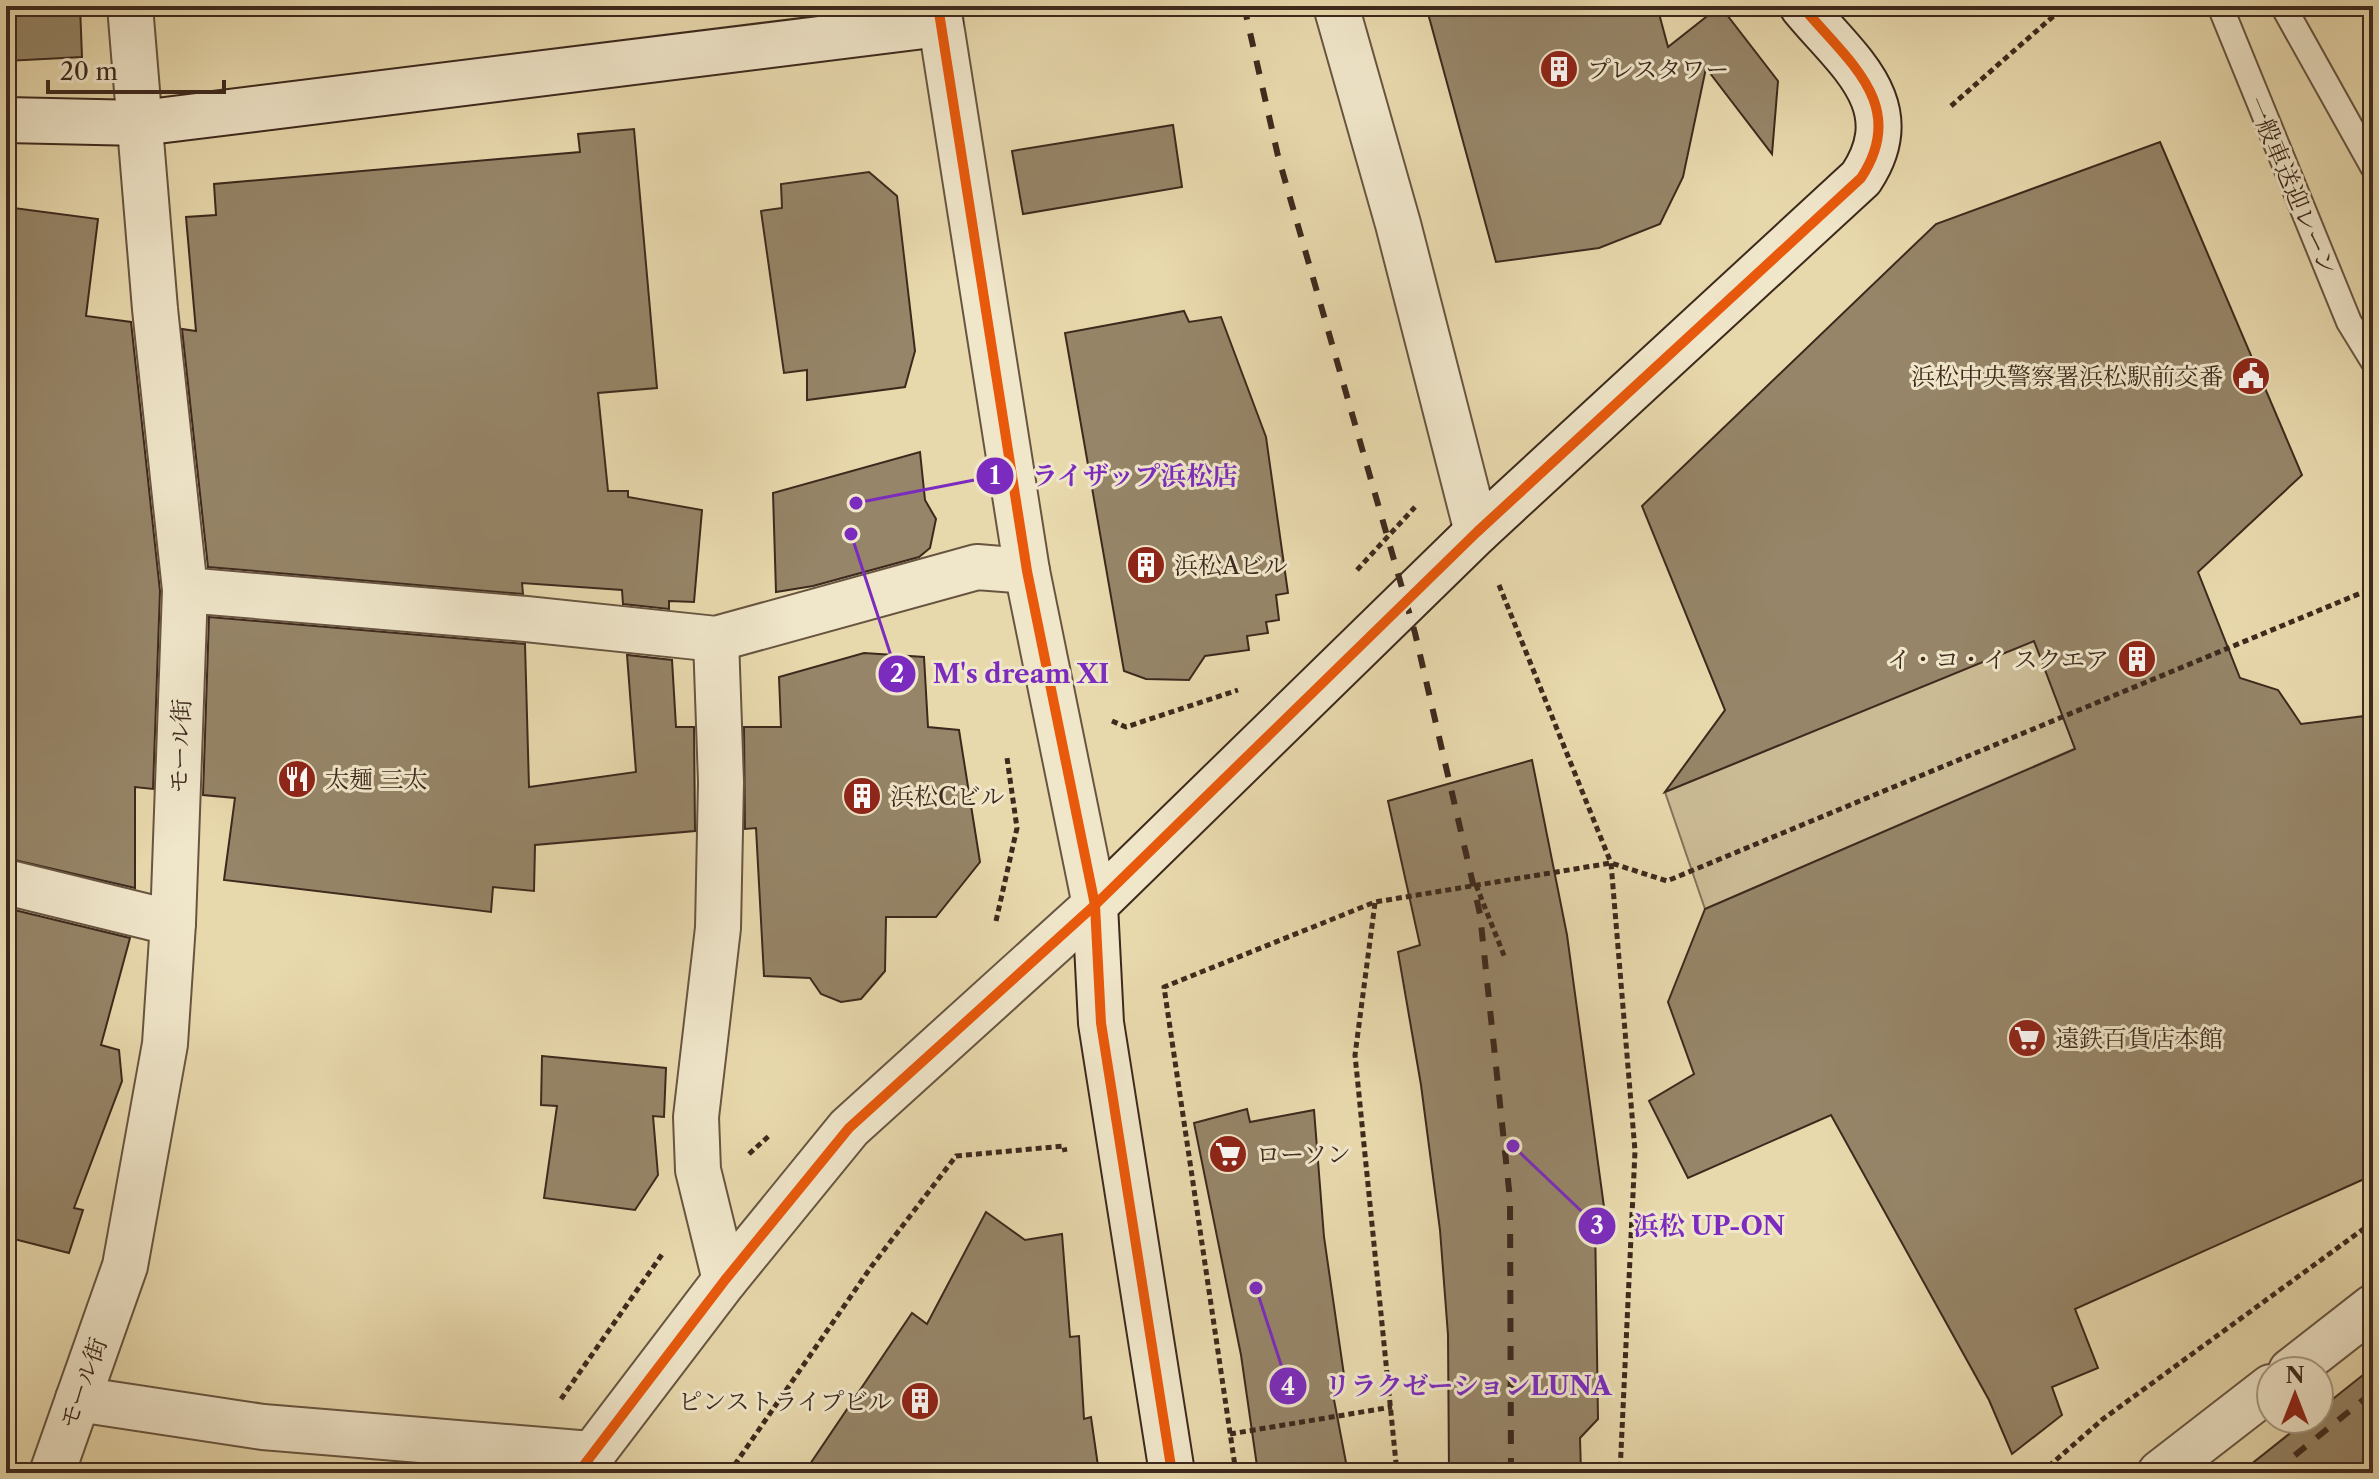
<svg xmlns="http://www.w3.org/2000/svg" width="2379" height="1479" viewBox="0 0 2379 1479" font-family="'Libre Caslon Text','Noto Serif JP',serif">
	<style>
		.green { fill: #cbbb95; stroke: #847259; stroke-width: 2 }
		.building { fill: #968568; stroke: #3d291d; stroke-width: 2 }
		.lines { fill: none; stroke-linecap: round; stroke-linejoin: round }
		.lane-casing { stroke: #685541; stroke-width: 28 }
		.street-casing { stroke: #685541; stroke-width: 48 }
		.secondary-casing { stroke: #3d291d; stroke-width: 48 }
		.path { stroke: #3d291d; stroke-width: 5; stroke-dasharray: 6 4; stroke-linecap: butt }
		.lane { stroke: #f0e6ca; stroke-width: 24 }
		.street { stroke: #f0e6ca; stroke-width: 44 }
		.secondary { stroke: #f0e6ca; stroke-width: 44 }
		.rail { stroke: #3d291d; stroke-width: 6; stroke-dasharray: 14 14; stroke-linecap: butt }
		.cycleway-casing { stroke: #f0e6ca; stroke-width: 15 }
		.cycleway { stroke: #e8590c; stroke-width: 10 }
		.labels { text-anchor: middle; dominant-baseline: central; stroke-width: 6; stroke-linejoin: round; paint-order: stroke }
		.poi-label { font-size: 24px; fill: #3d291d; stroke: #f0e6ca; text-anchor: start }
		.street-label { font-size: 24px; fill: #3d291d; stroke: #f0e6ca }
		.leader { fill: none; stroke: #7b2cbf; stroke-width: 3 }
		.callout-dot { fill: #7b2cbf; stroke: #f0e6ca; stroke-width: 3 }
		.mark-label { font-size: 24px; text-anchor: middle; font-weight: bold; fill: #fff }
		.callout-label { font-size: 26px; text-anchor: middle; font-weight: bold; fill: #7b2cbf; stroke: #f0e6ca; stroke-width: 6; stroke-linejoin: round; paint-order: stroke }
	</style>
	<rect width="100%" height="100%" fill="#e8d9ad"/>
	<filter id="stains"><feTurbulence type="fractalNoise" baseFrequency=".0025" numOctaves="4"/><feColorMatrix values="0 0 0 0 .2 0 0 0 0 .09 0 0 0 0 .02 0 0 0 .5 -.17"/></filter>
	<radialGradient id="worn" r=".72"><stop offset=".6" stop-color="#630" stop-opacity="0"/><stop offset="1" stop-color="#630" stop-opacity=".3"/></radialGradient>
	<polygon class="green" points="2091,618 2129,725 1705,909 1665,792"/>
	<g class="building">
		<polygon points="6,6 80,6 82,57 6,61"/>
		<polygon points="1426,6 1657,6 1668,47 1720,6 1778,81 1772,154 1706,68 1683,177 1660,224 1599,248 1496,262"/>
		<polygon points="1173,125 1182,187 1023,214 1012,151"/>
		<polygon points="634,129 657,388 598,393 608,491 628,491 628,497 702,510 694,602 669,601 669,609 623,604 622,590 522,583 523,594 208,567 182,329 196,331 186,217 216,215 214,184 580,152 578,134"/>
		<polygon points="2160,142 2302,475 2198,572 2240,678 2278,690 2301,724 2373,715 2373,1175 2075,1309 2098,1368 2052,1387 2062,1415 2012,1454 1989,1400 1831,1115 1688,1178 1649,1101 1694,1074 1668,1002 1705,909 2075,749 2034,641 1665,792 1725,710 1642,506 1936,224"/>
		<polygon points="869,172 897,196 915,351 905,387 807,400 807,370 784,373 761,211 782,208 781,184"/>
		<polygon points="6,207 98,219 86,316 131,322 160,591 153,789 135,787 135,888 6,858"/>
		<polygon points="1184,311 1189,322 1221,317 1266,437 1288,593 1276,595 1279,620 1266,622 1268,633 1247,636 1249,650 1205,656 1189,680 1146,679 1124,671 1065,333"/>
		<polygon points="920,452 925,500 936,519 930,548 919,557 813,586 776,592 773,493"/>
		<polygon points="209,617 525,644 529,787 636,772 627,655 672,660 676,727 694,727 695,831 535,845 534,891 493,887 491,912 224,880 235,798 203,795"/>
		<polygon points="864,653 924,657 928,727 959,730 980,862 936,917 886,917 885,971 861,999 841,1002 821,994 810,978 764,976 756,828 745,829 744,727 781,727 779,677"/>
		<polygon points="1532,760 1567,935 1604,1207 1595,1219 1598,1419 1580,1438 1581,1473 1449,1473 1448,1335 1440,1230 1421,1085 1398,952 1420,945 1388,801"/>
		<polygon points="6,908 130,938 101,1045 119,1050 122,1081 74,1208 83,1210 69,1253 6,1237"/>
		<polygon points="542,1056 666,1068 664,1117 653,1116 658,1175 635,1210 544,1198 557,1106 541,1105"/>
		<polygon points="1247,1109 1250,1122 1314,1110 1324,1237 1345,1382 1331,1384 1348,1473 1258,1473 1241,1355 1194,1123"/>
		<polygon points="986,1212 1025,1240 1062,1234 1070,1337 1079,1336 1084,1419 1091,1417 1099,1473 804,1473 912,1313 927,1324"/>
		<polygon points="2373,1367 2373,1473 2240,1473 2308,1419 2319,1419 2319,1410"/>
	</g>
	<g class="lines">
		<g class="lane-casing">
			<g id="lane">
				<polyline points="2220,6 2349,322 2373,361"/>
				<polyline points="2283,6 2373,167"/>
			</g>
		</g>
		<g class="street-casing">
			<g id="street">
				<polyline points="1336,6 1398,224 1477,532"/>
				<polyline points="185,590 526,619 716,639 977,567 1027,571"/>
				<polyline points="716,639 721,782 718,928 696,1117 698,1170 725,1280"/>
				<polyline points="6,882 173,923"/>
				<polyline points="2291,1371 2373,1307"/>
				<polyline points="78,1399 263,1427 591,1454"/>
				<polyline points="52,1473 125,1266 165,1044 173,923 185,590 155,309 130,6"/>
				<polyline points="578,1473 725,1280 849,1128 1095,905 1027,571 938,6"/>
				<polyline points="2160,1473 2271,1387"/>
			</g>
		</g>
		<g class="secondary-casing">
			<g id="secondary">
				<polyline points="6,120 141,123 940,24"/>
				<path d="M1172 1473 1101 1023 1095 905 1477 532 1861 178C1910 104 1846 60 1802 6"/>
			</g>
		</g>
		<g class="path">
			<polyline points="1951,106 2065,6"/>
			<polyline points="1357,570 1415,507"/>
			<polyline points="1499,585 1611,863 1635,1151 1620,1473"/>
			<polyline points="1112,721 1126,727 1238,690"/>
			<polyline points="1476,885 1505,958"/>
			<polyline points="1375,903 1355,1055 1397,1473"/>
			<polyline points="996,921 1017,828 1007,758"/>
			<polyline points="749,1154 771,1134"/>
			<polyline points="561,1399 663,1253"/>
			<polyline points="1230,1434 1392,1407"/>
			<polyline points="729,1473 871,1267 956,1156 1064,1146 1065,1152"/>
			<polyline points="1236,1473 1164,987 1375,902 1611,863 1667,881 2373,588"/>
			<polyline points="2041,1473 2103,1419 2373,1222"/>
		</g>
		<use href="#lane" class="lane"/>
		<use href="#street" class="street"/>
		<use href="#secondary" class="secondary"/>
		<g class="rail">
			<polyline points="1244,6 1278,156 1415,633 1480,914 1510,1199 1511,1473"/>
			<polyline points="2273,1473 2373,1392"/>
		</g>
		<g class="cycleway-casing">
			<g id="cycleway">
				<polyline points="938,6 1027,571 1095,905 1101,1023 1172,1473"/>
				<path d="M578 1473 725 1280 849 1128 1095 905 1477 532 1861 178C1910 104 1846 60 1802 6"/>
			</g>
		</g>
		<use href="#cycleway" class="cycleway"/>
	</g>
	<defs>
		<g id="building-disc" transform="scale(2)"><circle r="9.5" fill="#8f2418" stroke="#f0e6ca"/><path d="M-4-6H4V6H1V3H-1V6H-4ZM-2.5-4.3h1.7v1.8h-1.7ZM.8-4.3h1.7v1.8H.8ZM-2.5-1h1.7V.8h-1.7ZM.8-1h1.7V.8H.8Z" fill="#fff"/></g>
		<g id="civic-disc" transform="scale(2)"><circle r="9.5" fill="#8f2418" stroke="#f0e6ca"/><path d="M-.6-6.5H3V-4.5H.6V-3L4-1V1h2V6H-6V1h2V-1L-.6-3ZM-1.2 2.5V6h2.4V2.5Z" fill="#fff"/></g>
		<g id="restaurant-disc" transform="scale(2)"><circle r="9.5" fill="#8f2418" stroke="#f0e6ca"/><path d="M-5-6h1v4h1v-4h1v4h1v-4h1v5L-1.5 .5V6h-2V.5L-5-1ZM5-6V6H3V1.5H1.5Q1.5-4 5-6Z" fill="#fff"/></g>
		<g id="supermarket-disc" transform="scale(2)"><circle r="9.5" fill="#8f2418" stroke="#f0e6ca"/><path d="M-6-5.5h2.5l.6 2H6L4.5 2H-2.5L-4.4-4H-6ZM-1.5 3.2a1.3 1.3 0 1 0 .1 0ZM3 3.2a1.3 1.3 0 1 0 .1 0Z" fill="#fff"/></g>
	</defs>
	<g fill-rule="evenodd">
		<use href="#building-disc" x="1559" y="69"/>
		<use href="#civic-disc" x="2251" y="376"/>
		<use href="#building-disc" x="1146" y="565"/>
		<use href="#building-disc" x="2137" y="659"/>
		<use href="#restaurant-disc" x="297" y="779"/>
		<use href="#building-disc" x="862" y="796"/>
		<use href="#supermarket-disc" x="2027" y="1038"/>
		<use href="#supermarket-disc" x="1228" y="1154"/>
		<use href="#building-disc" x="920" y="1401"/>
	</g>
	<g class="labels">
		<g class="poi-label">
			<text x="1587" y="69">プレスタワー</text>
			<text x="2223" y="376" text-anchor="end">浜松中央警察署浜松駅前交番</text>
			<text x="1174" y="565">浜松Aビル</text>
			<text x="2109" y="659" text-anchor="end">イ・コ・イ スクエア</text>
			<text x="325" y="779">太麺 三太</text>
			<text x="890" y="796">浜松Cビル</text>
			<text x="2055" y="1038">遠鉄百貨店本館</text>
			<text x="1256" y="1154">ローソン</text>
			<text x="892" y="1401" text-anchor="end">ピンストライプビル</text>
		</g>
		<g class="street-label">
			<text transform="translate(2292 186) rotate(67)">一般車送迎レーン</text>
			<text transform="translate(180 746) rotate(-88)">モール街</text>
			<text transform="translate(83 1383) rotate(-70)">モール街</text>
		</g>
	</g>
	<path class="leader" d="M856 503L995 476M851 534L897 674M1513 1146L1597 1226M1256 1288L1288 1386"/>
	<g class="callout-dot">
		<circle cx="856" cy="503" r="8"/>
		<circle cx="851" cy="534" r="8"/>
		<circle cx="1513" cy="1146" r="8"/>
		<circle cx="1256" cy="1288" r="8"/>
		<circle cx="995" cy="476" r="20"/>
		<circle cx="897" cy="674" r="20"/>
		<circle cx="1597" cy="1226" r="20"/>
		<circle cx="1288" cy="1386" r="20"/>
	</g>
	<g class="mark-label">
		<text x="995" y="484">1</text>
		<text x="897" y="682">2</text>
		<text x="1597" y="1234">3</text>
		<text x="1288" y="1395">4</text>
	</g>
	<g class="callout-label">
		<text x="1135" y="485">ライザップ浜松店</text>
		<text x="1021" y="683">M's dream XI</text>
		<text x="1709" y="1235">浜松 UP-ON</text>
		<text x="1468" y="1395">リラクゼーションLUNA</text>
	</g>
	<rect width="2379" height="1479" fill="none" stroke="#e8d9ad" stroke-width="32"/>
	<rect x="8" y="8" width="2363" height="1463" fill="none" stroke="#3d291d" stroke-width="4"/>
	<rect x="16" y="16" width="2347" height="1447" fill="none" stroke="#3d291d" stroke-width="2"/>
	<g transform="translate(2295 1395)"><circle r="38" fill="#f0e6ca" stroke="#a89a85" stroke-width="2"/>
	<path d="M0-6L14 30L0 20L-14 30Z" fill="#8f2418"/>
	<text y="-12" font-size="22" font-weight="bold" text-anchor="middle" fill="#3d291d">N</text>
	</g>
	<path d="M48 80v12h176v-12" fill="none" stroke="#3d291d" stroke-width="4"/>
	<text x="60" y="80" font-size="24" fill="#3d291d" stroke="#f0e6ca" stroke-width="6" paint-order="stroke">20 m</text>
	<rect width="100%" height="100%" filter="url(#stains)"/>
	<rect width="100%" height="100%" fill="url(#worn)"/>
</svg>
